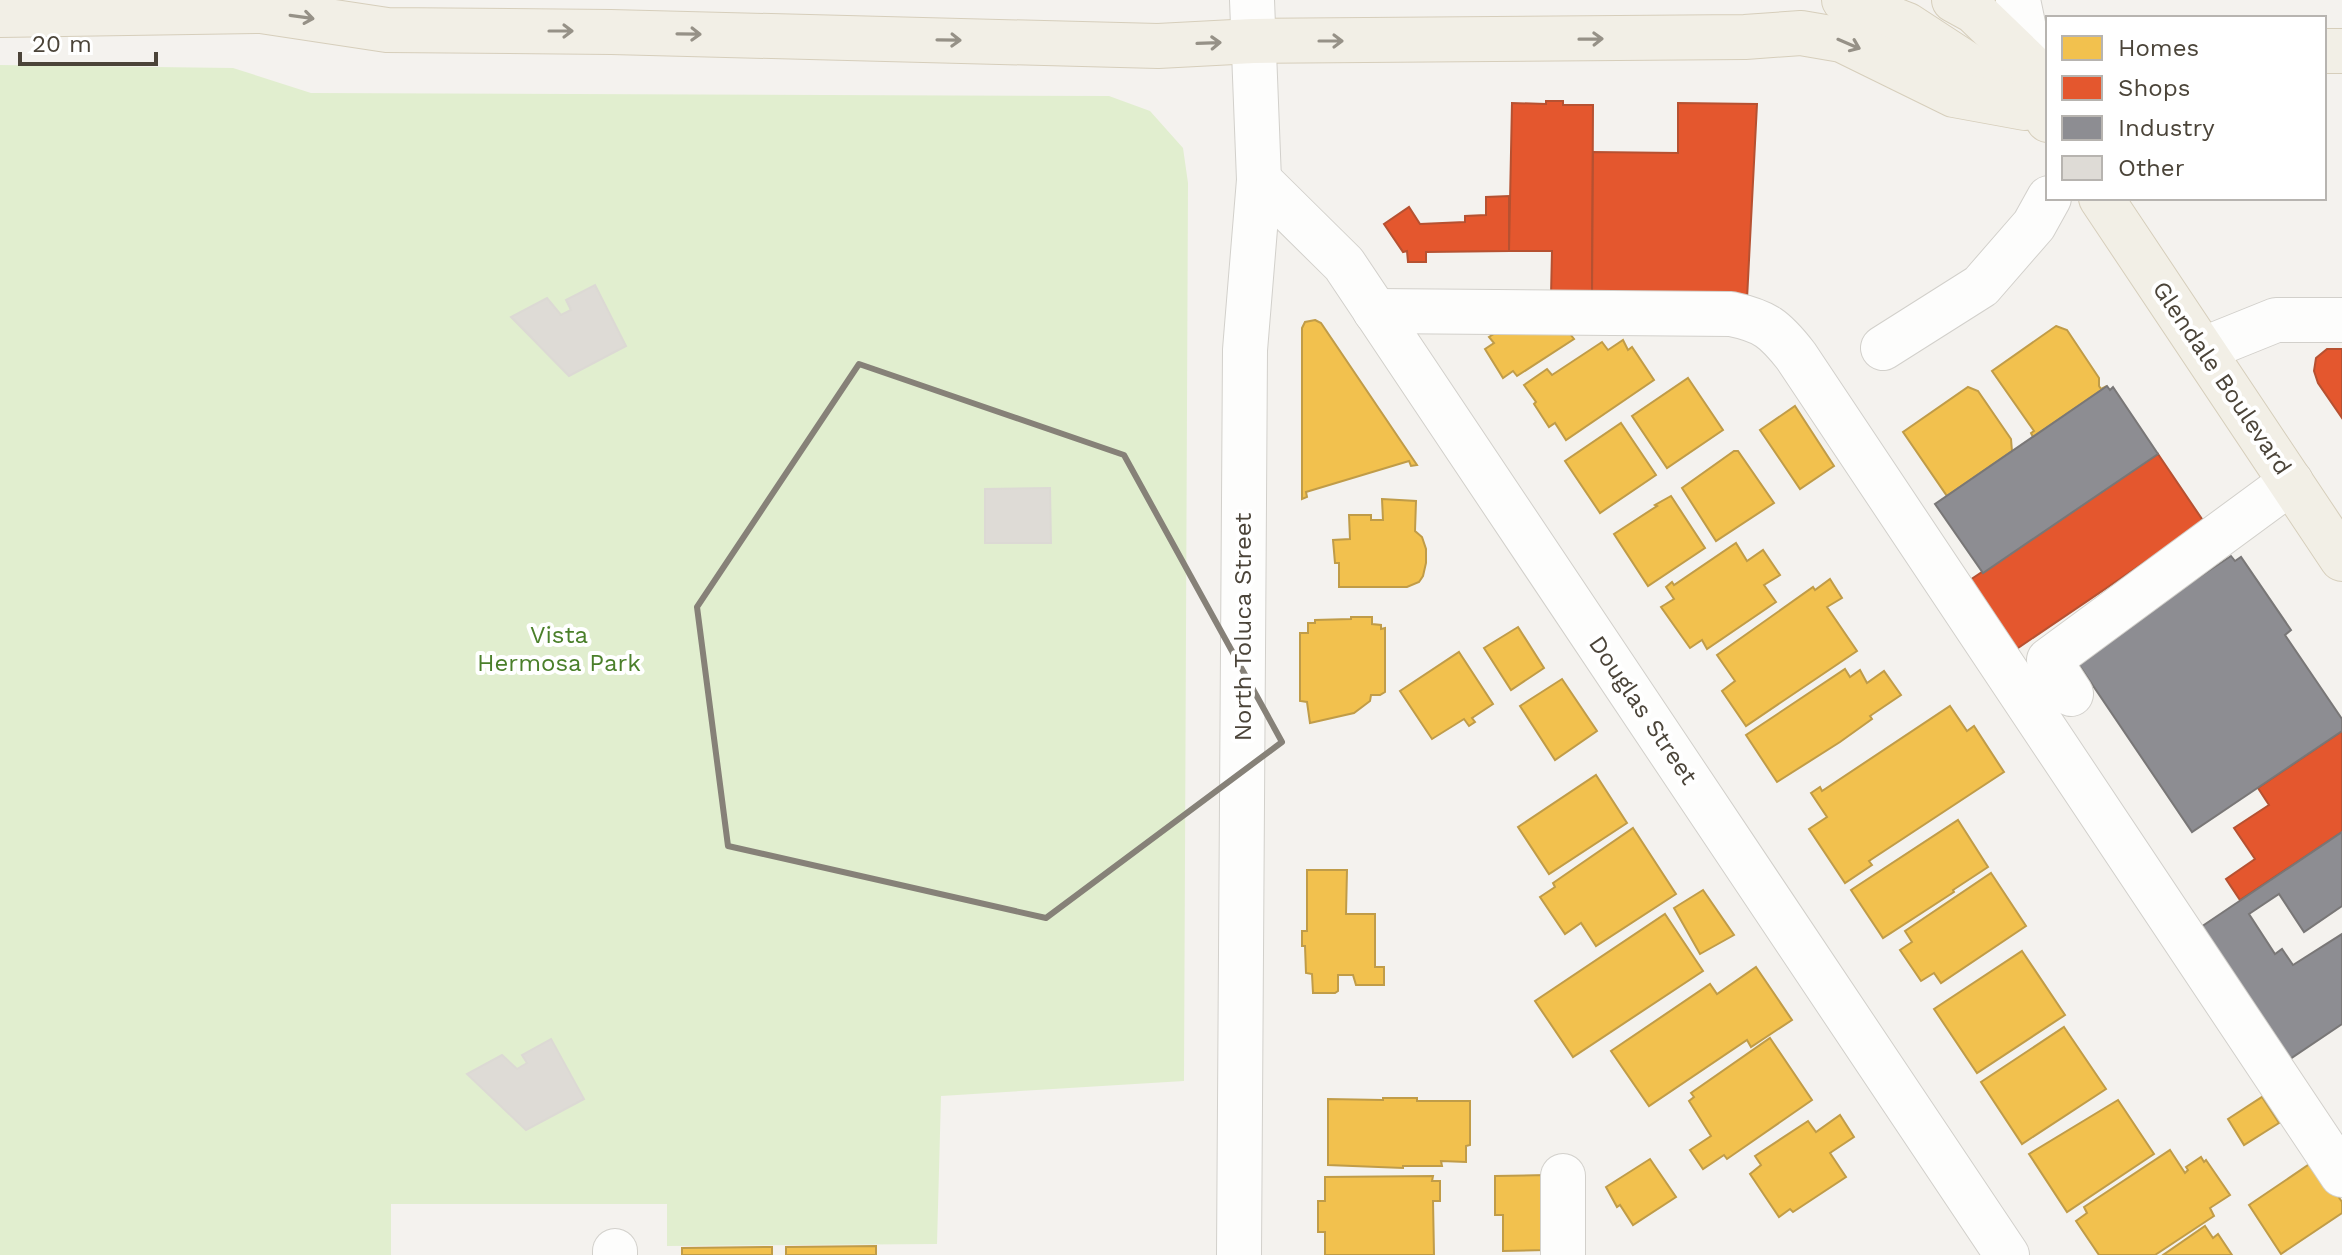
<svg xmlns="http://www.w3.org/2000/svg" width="2342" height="1255" viewBox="0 0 2342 1255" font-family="'Work Sans',sans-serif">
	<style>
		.green { fill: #e1eecf }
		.homes { fill: #f2c14e; stroke: #c09c48; stroke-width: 2 }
		.shops { fill: #e4572e; stroke: #b65131; stroke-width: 2 }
		.industry { fill: #8d8d92; stroke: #797777; stroke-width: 2 }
		.building { fill: #dedbd6; stroke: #dcd9d4; stroke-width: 2 }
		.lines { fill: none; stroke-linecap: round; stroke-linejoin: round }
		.minor-casing { stroke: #d2d0cb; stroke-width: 46 }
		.major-casing { stroke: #d6cebb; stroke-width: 46 }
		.minor { stroke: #fdfdfc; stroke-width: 44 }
		.major { stroke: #f2efe6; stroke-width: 44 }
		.oneway { stroke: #969187 }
		.marked { fill: none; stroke: #868178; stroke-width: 6; stroke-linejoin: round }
		.labels { text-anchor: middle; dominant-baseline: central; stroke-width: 8; stroke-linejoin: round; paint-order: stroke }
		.street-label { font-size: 24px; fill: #4b4439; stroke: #fff }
		.park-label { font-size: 24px; fill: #4a7f2a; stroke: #fff }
	</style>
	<rect width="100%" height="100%" fill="#f4f2ee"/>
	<polygon class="green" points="0,65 233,68 311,93 1109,96 1150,111 1183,148 1188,183 1184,1081 941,1096 937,1244 667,1246 667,1204 391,1204 391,1255 0,1255"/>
	<g class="homes">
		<polygon points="1315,320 1321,323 1417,465 1411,466 1409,461 1306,492 1307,497 1302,499 1302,328 1305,322"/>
		<polygon points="2056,326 2067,330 2099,378 2099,386 2101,389 2107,386 2033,437 2031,433 2034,431 1992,371"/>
		<polygon points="1497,332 1570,334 1574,339 1517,376 1513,371 1503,378 1485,349 1494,343 1489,337"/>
		<polygon points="1623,340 1628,350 1632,347 1654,380 1566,440 1555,423 1549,427 1534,404 1536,402 1524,385 1547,369 1552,375 1602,342 1608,350"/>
		<polygon points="1688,378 1723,430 1667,468 1632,416"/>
		<polygon points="1968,387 1978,391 2011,439 2012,451 1947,496 1903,432"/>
		<polygon points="1795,406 1834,466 1800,489 1760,430"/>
		<polygon points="1621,423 1656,475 1600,513 1565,461"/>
		<polygon points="1734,451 1738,451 1774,503 1716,541 1682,488"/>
		<polygon points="1671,496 1705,548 1648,586 1614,534 1657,506 1655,505"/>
		<polygon points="1382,499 1416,501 1415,531 1422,537 1426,549 1426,563 1423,576 1419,582 1407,587 1339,587 1339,563 1335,563 1333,540 1350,539 1349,515 1371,515 1371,520 1383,520"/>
		<polygon points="1736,543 1747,561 1763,550 1780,575 1764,585 1776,602 1707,649 1702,640 1690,648 1661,607 1674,599 1666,587 1672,582 1674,585"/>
		<polygon points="1830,579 1842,598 1827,607 1857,651 1746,726 1722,691 1735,681 1717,655 1813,587 1815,590"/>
		<polygon points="1351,617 1372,617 1372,624 1381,625 1381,629 1385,628 1385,692 1380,695 1371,695 1370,701 1354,713 1310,723 1307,702 1300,701 1300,633 1308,633 1308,623 1315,623 1315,620 1351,619"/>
		<polygon points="1518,627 1544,668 1511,690 1484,648"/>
		<polygon points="1459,652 1493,704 1472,718 1475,722 1469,726 1464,719 1432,739 1400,691"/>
		<polygon points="1845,669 1850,677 1860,670 1867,683 1884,671 1901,695 1870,716 1872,719 1840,742 1777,782 1746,735"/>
		<polygon points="1562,679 1597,731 1555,760 1520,706"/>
		<polygon points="1950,706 1967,731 1974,726 2004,772 1869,861 1872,865 1845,883 1809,829 1827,817 1811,793 1820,787 1822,791"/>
		<polygon points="1596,775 1627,823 1549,874 1518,827"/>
		<polygon points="1958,820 1988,867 1953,890 1954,892 1883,938 1851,890"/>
		<polygon points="1633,828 1676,894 1596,946 1581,923 1565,934 1540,897 1555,887 1553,883"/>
		<polygon points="1307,870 1347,870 1346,914 1375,914 1375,967 1384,967 1384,985 1356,985 1353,975 1338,975 1338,991 1335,993 1313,993 1312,974 1306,973 1305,946 1302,946 1302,931 1307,931"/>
		<polygon points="1991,873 2026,926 1941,983 1934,973 1921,981 1900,950 1912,942 1905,931"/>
		<polygon points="1703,890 1734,935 1700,954 1674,908"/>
		<polygon points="1665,914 1703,971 1573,1057 1535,1001"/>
		<polygon points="2022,951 2065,1015 1977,1073 1934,1009"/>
		<polygon points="1756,967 1792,1020 1751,1047 1747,1040 1649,1106 1611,1051 1710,984 1717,994"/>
		<polygon points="2064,1027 2106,1089 2022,1144 1981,1082"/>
		<polygon points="1770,1038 1812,1100 1727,1159 1724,1155 1703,1169 1690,1150 1711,1136 1689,1101 1694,1097 1691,1093"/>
		<polygon points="2262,1097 2279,1123 2244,1145 2228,1119"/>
		<polygon points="1383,1098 1417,1098 1417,1101 1470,1101 1470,1145 1466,1146 1466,1162 1441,1161 1442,1166 1403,1166 1403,1168 1328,1165 1328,1099 1383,1100"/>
		<polygon points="2118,1100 2154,1154 2067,1212 2029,1154"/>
		<polygon points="1840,1115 1854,1137 1830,1153 1846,1177 1793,1212 1790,1209 1779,1217 1750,1174 1761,1165 1755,1156 1808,1121 1816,1132"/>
		<polygon points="2170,1150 2185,1173 2188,1170 2186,1167 2201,1157 2204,1162 2206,1160 2230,1195 2210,1208 2214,1216 2155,1255 2099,1255 2076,1221 2087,1213 2084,1207"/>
		<polygon points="1650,1159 1676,1197 1633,1225 1620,1205 1617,1207 1606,1187"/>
		<polygon points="2314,1161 2342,1202 2342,1213 2281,1254 2249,1205"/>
		<polygon points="1546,1175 1545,1250 1503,1251 1503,1215 1495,1215 1495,1176"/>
		<polygon points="1433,1176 1432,1181 1440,1181 1440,1201 1433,1201 1434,1255 1325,1255 1325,1232 1318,1232 1318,1201 1325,1201 1325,1177"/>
		<polygon points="2205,1226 2213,1238 2218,1234 2232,1255 2163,1255"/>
		<polygon points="876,1246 876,1255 786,1255 786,1247"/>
		<polygon points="772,1247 772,1255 682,1255 682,1248"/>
	</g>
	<g class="shops">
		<polygon points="1546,101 1563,101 1563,105 1593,105 1592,297 1551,296 1552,251 1509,251 1512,103 1546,104"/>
		<polygon points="1678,103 1757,104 1747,299 1592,297 1593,152 1678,153"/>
		<polygon points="1509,196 1509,251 1426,252 1426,262 1408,262 1407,251 1403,252 1384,224 1409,207 1420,224 1465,222 1465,216 1486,215 1486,197"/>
		<polygon points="2327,349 2342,349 2342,418 2318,383 2314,371 2316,358"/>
		<polygon points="2158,454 2204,522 2012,652 1964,584"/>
		<polygon points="2342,731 2342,832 2240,900 2226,879 2255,859 2234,828 2269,805 2258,788"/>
	</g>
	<g class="industry">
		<polygon points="2107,386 2110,390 2113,387 2158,454 1983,573 1935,504"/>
		<polygon points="2231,556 2235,561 2241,557 2291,630 2285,635 2342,719 2342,731 2192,832 2075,659"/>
		<polygon points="2342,832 2342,906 2304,932 2279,894 2249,914 2275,954 2282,949 2293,965 2342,934 2342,1024 2287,1061 2198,929"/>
	</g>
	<g class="building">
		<polygon points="595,285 626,346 569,376 511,317 547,298 561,315 571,310 566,300"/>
		<polygon points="1050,488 1051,543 985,543 985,489"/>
		<polygon points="551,1039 584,1099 526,1130 467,1074 502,1055 517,1069 527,1063 522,1055"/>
	</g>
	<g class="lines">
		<g class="minor-casing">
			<g id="minor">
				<polyline points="2018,0 2032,67"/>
				<polyline points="1259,180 1344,264 2007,1255"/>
				<path d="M1375 311 1731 314C1765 321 1775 329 1796 356L2342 1175"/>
				<polyline points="1883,348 1981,286 2034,225 2049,198"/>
				<polyline points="2204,349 2276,320 2342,320"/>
				<polyline points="2071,694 2049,660 2291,482"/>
				<polyline points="615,1255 615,1251"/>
				<polyline points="1239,1255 1245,350 1259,180 1252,0"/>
				<polyline points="1563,1255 1563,1176"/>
			</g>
		</g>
		<g class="major-casing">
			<g id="major">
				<polyline points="1844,0 1907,25 1976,70 2020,104"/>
				<polyline points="1954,0 1974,11 2032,67 2048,120"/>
				<polyline points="0,15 261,11 387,30 611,32 1158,46 1253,41 1745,37 1801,33 1842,40 1954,95 2025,108"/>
				<polyline points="2324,51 2342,51"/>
				<polyline points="2101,198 2342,559"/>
			</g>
		</g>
		<use href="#minor" class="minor"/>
		<use href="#major" class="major"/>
	</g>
	<defs><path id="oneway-shaft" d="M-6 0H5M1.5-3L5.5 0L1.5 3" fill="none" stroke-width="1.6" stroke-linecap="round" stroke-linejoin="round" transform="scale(2)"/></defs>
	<g class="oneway">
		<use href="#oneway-shaft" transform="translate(302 17) rotate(8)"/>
		<use href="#oneway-shaft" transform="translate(561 31)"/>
		<use href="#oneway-shaft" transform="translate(689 34) rotate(1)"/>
		<use href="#oneway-shaft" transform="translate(1591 39) rotate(-1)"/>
		<use href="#oneway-shaft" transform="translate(949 40) rotate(1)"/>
		<use href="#oneway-shaft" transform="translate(1331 41)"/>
		<use href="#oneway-shaft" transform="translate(1209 43) rotate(-2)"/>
		<use href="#oneway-shaft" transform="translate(1849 44) rotate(23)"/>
	</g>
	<path class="marked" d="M859 364 1124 455 1282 742 1046 918 728 846 697 607Z"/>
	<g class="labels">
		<g class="street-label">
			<text transform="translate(2222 378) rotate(56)">Glendale Boulevard</text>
			<text transform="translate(1243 627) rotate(-90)">North Toluca Street</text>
			<text transform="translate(1643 710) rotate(56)">Douglas Street</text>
		</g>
		<g class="park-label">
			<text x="559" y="635">Vista<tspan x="559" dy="28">Hermosa Park</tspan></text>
		</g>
	</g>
	<rect x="2046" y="16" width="280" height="184" fill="#ffffff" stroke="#b7b4b0" stroke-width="2"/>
	<rect x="2062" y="36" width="40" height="24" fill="#f2c14e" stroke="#b7b4b0" stroke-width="2"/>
	<text x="2118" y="56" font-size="24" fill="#4b4439">Homes</text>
	<rect x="2062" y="76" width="40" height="24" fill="#e4572e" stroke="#b7b4b0" stroke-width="2"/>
	<text x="2118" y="96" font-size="24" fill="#4b4439">Shops</text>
	<rect x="2062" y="116" width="40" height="24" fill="#8d8d92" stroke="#b7b4b0" stroke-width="2"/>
	<text x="2118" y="136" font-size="24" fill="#4b4439">Industry</text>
	<rect x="2062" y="156" width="40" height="24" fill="#dedbd6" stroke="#b7b4b0" stroke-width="2"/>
	<text x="2118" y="176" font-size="24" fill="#4b4439">Other</text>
	<path d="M20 52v12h136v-12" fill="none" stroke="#4b4439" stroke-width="4"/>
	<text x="32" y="52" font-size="24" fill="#4b4439" stroke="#ffffff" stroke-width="6" paint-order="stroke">20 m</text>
</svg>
